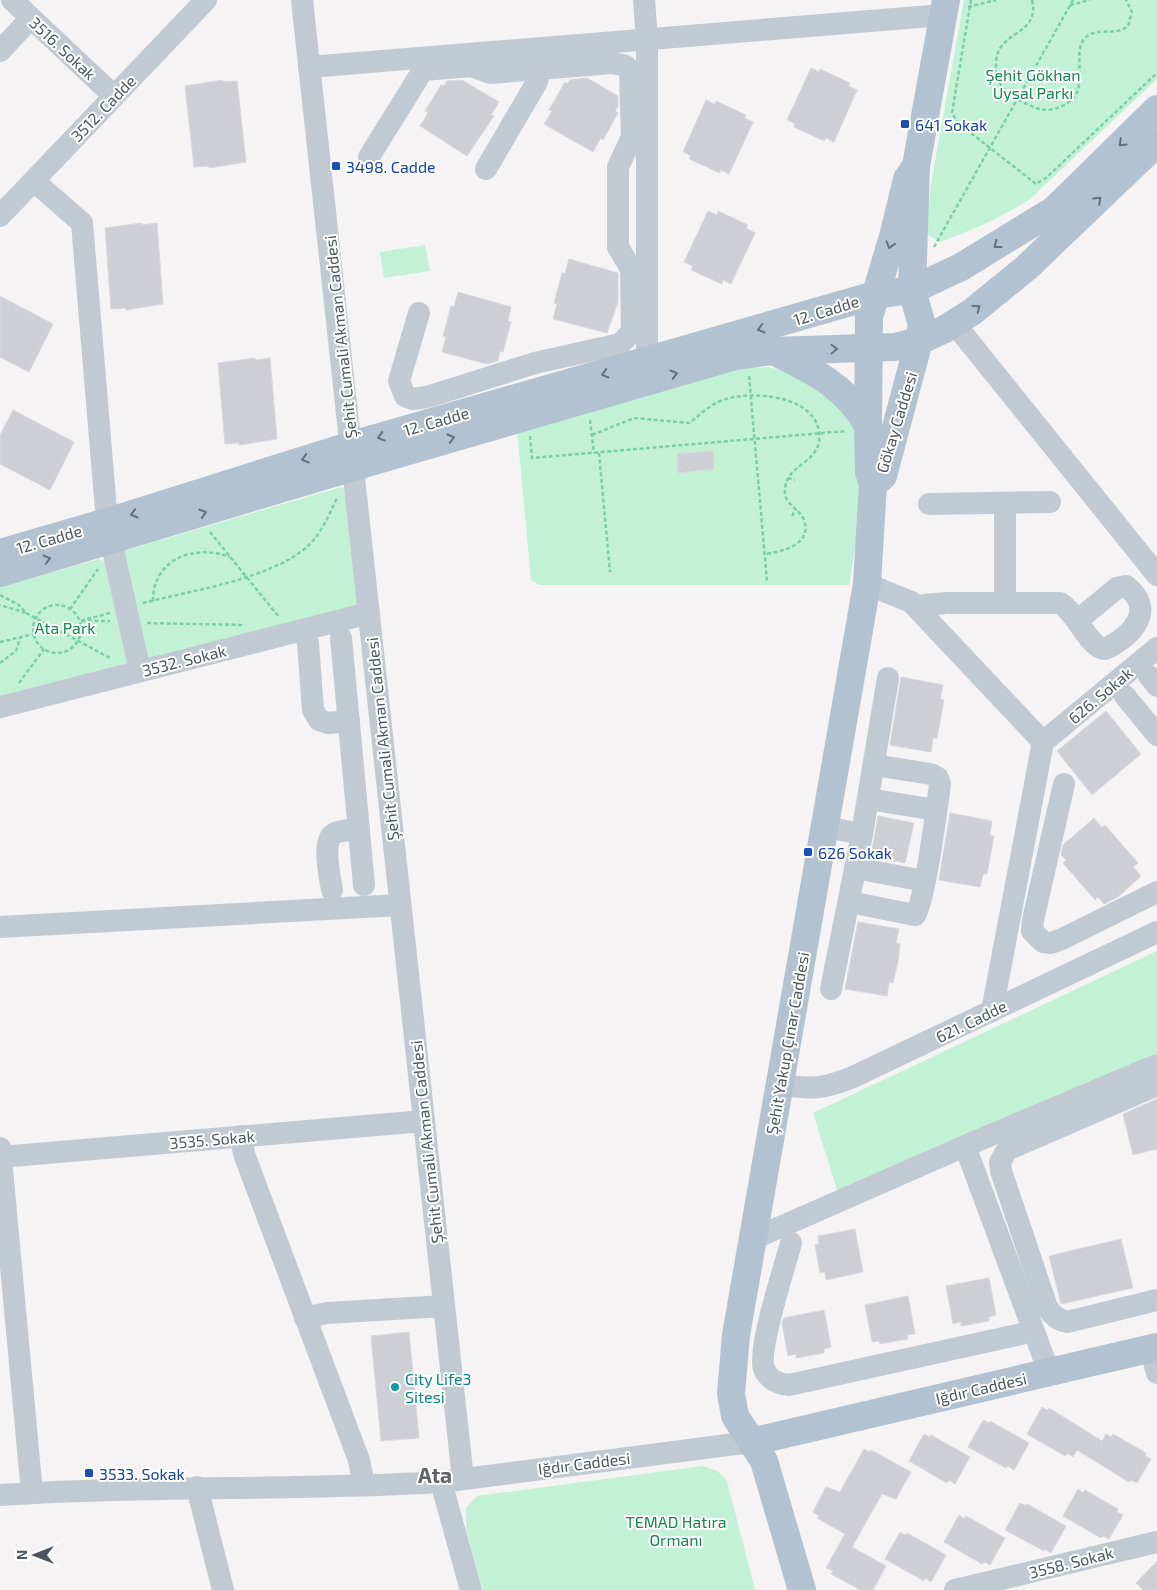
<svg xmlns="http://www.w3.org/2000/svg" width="1157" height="1590" viewBox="0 0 1157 1590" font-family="'Exo 2',sans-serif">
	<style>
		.green { fill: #c3f1d5 }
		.building { fill: #cdcfd5; stroke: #d7d9de }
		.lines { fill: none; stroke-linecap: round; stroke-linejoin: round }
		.path { stroke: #7ad0a6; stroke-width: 2.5; stroke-dasharray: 4 2.5; stroke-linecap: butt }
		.minor { stroke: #c1cad2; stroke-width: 22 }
		.major { stroke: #b3c2d1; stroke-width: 28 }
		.oneway { stroke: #64717d }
		.transit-dot { fill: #1a4fb4; stroke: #fff; stroke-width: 2 }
		.culture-dot { fill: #0f9aa8; stroke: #fff; stroke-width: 2 }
		.labels { text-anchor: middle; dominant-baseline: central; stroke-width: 4; stroke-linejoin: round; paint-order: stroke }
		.street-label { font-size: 16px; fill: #4a5661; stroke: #fff }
		.park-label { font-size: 16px; fill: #17864f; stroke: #fff }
		.transit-label { font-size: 16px; fill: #164399; stroke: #fff; text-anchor: start }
		.culture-label { font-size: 16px; fill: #0d838f; stroke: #fff; text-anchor: start }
		.district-label { font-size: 21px; font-weight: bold; fill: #5f6368; stroke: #fff }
	</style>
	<rect width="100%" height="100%" fill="#f5f3f3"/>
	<g class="green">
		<path d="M964 0H1157V79L1029 200C1001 217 971 231 940 242L925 233 932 178Z"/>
		<polygon points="425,245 430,271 384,278 380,252"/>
		<polygon points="768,367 800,375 829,387 858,425 863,495 849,585 539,585 531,580 517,429 730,369"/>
		<polygon points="341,487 345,489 358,608 147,663 123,551"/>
		<polygon points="99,559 110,564 133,662 0,701 0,587"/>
		<polygon points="1157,951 1157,1058 839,1196 813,1113"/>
		<polygon points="703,1466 718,1471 727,1481 755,1590 483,1590 466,1529 466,1508 477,1496"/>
	</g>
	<g class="building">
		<polygon points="811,68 819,72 820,69 850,83 848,86 857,90 834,142 826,138 824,141 794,127 795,124 787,120"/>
		<polygon points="587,78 618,96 618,106 615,111 618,113 603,140 601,138 593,152 544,124 552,111 549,110 565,82 567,84 570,80"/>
		<polygon points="223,80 223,82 237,81 246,162 209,168 208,166 194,167 185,86"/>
		<polygon points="462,80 499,102 491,115 494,116 467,156 420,126 428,113 425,111 441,85 444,86 447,81"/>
		<polygon points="706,100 715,104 716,101 746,115 744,118 753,122 729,174 721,170 720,173 689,159 691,156 683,152"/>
		<polygon points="708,211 717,215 718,211 748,225 746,228 755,233 731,284 723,280 722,284 691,270 693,266 684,262"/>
		<polygon points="142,223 142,225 157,223 163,304 126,310 126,308 111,309 105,228"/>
		<polygon points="569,259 618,273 618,302 607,333 553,319 557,304 554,303 562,273 565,274"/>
		<polygon points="458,292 511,307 508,321 511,322 503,352 500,351 498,361 487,364 442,352 446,337 443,336 451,306 454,307"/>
		<polygon points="0,296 53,324 29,372 0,357"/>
		<polygon points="255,358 255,360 270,358 277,439 239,445 239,443 225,444 218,363"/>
		<polygon points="13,410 74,442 50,490 0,464 0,435"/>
		<polygon points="713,451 714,469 678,473 677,454"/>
		<polygon points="901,677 943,685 940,699 944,700 937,738 933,738 931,752 890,745"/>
		<polygon points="1106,711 1141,754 1092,795 1057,751"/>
		<polygon points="950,813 992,821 990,835 994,836 991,852 987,874 983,874 980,887 939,880"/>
		<polygon points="878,816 914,823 905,863 871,856"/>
		<polygon points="1094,818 1102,828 1105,825 1138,863 1133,867 1141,876 1118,897 1104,904 1098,897 1095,900 1063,863 1066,860 1061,855 1063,845"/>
		<polygon points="858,922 899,929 896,943 900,944 898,961 893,983 889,982 887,996 845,989"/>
		<polygon points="1157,1099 1157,1149 1133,1155 1123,1114"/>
		<polygon points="855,1229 863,1272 826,1280 825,1272 820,1273 815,1245 819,1244 818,1236"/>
		<polygon points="1121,1239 1133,1288 1061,1304 1049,1256"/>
		<polygon points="989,1278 996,1315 989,1317 989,1321 961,1326 961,1322 953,1324 946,1286"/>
		<polygon points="908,1296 915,1334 907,1335 908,1339 880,1344 879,1341 872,1342 865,1305"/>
		<polygon points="824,1310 831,1347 824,1349 824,1353 796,1358 796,1354 788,1356 782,1323 784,1318"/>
		<polygon points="409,1332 419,1438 381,1441 371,1336"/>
		<polygon points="1042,1407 1047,1410 1049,1408 1102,1441 1106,1434 1111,1437 1113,1434 1146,1453 1145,1456 1151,1459 1137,1483 1131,1480 1129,1482 1077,1450 1073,1457 1067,1453 1065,1456 1027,1434"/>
		<polygon points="983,1420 989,1423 990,1421 1029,1443 1014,1470 1008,1466 1006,1468 968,1447"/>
		<polygon points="924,1434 930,1437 931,1435 970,1457 955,1484 949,1480 947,1483 909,1461"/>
		<polygon points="864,1449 870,1452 871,1450 911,1472 896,1499 882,1494 852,1547 886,1566 873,1590 860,1590 831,1574 833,1571 826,1568 845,1534 817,1518 819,1516 813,1512 826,1487 840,1492"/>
		<polygon points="1078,1489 1083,1493 1085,1490 1118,1509 1117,1512 1123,1515 1109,1539 1103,1536 1101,1538 1063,1516"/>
		<polygon points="1020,1503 1026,1506 1027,1504 1066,1526 1051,1553 1045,1549 1044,1551 1005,1530"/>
		<polygon points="959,1515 964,1519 966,1516 1005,1538 990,1565 984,1562 982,1564 944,1542"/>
		<polygon points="900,1532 905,1535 907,1533 946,1555 931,1582 925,1578 924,1581 885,1559"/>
		<polygon points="1157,1561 1157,1590 1143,1590 1136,1583"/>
	</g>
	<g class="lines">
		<g class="path">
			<polyline points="971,0 952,113 958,123 1036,184 1046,178 1157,73"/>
			<path d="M1032 0C1039 29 1013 30 1001 47 997 52 996 59 996 65 994 89 1016 100 1036 108 1047 112 1059 109 1069 102 1090 88 1071 53 1085 38 1097 26 1115 37 1128 26L1132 12 1126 0"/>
			<polyline points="1070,5 1090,0"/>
			<polyline points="968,7 996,0"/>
			<polyline points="934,247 1073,0"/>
			<polyline points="749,376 767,581"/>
			<polyline points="590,420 594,453"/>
			<path d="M592 435 634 418 689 423C700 415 709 405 723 400 753 389 825 396 819 442 815 464 787 465 785 489 783 504 799 508 804 520 813 545 781 552 765 554"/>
			<polyline points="530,436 532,458 846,431"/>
			<polyline points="599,453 610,572"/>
			<polyline points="788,478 795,480"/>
			<polyline points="792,516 796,509"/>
			<polyline points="210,532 279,617"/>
			<polyline points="0,595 19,605 26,613 0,605"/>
			<path d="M153 601C153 558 195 544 230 557"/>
			<path d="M143 603C190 591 270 579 307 547 321 534 329 515 337 498"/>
			<circle cx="57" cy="629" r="24"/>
			<polyline points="70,609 98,569"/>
			<polyline points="26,613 112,659"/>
			<polyline points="110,613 80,621 110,621"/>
			<polyline points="147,623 244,625"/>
			<polyline points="0,642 34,634"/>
			<polyline points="0,663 16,651 20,638"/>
			<polyline points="19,683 44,649"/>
		</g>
		<g class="minor">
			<polyline points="12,0 114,96"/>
			<polyline points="302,0 463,1479"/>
			<polyline points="644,0 647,39 647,362"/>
			<polyline points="0,51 31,18"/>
			<polyline points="309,67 943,15"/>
			<polyline points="369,157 423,70 471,66 490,73 612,63 626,66 630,72 632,137 618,167 618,247 631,269 632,332 620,344 535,363 427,397 412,399 405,396 399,381 419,313"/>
			<polyline points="486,169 537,82 539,70"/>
			<polyline points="34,181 82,223 107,522"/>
			<polyline points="0,216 206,0"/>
			<polyline points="954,323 1157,575"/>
			<polyline points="1005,503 1005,603"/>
			<polyline points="929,504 1050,502"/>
			<polyline points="111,541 140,671"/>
			<polyline points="867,584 911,602 1043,742 992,1011"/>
			<path d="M919 609 924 605 946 603H1060C1077 613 1088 647 1105 649 1132 636 1157 610 1126 586L1117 588 1078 620"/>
			<polyline points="341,638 364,885"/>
			<polyline points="308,643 313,710 319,720 328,723 349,721"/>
			<polyline points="1149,676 1157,686"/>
			<polyline points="1125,696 1157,735"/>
			<polyline points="0,707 369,613"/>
			<polyline points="1043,742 1157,648"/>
			<polyline points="1064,784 1033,920 1032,931 1043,942 1051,943 1062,939 1157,892"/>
			<polyline points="868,799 936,810"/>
			<polyline points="825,827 862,834"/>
			<polyline points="855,868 924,881"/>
			<path d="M332 890C330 877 321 839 335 833 342 830 352 830 359 829"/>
			<path d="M849 902 915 915C925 901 937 807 940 784L938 778 931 774 874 765"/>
			<polyline points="0,927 400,905"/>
			<polyline points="831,989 862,834 888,678"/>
			<path d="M780 1084C810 1090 824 1089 853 1077L1157 932"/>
			<path d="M1157 1085 1007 1150 1000 1162 1001 1171 1047 1307C1052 1315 1057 1319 1067 1322L1157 1300"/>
			<polyline points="241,1136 244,1154 359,1460 364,1485"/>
			<polyline points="965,1146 1157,1065"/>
			<polyline points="0,1148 32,1493"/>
			<polyline points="0,1157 424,1121"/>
			<polyline points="753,1239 965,1146 1049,1372"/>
			<path d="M791 1243C785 1266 757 1350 764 1369 768 1379 779 1384 789 1385L1021 1334"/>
			<polyline points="305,1318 327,1313 444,1306"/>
			<polyline points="1150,1348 1157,1373"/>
			<polyline points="441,1482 471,1590"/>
			<polyline points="197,1487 223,1590"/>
			<path d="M0 1495C147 1485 294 1491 441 1482L751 1442"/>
			<polyline points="955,1590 1157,1542"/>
		</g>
		<g class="major">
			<path d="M777 353C814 371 848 388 868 426"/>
			<polyline points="873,484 883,476 919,341 922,325 912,290 916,166 946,0"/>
			<polyline points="0,553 107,522 352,445 875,295 912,290 961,267 1054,210 1157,109"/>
			<polyline points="0,573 353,467 735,356 773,351 895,347 919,341 945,329 972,312 1026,268 1157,143"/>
			<polyline points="751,1442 1157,1347"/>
			<polyline points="802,1590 764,1461 735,1416 731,1394 736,1335 867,584 873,484 869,472 868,426 869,317 894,233 907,179 916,166"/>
		</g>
	</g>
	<defs><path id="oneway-chevron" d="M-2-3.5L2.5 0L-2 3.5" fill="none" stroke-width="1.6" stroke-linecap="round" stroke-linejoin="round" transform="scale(1.25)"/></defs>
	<g class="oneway">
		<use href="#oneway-chevron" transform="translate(1122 143) rotate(136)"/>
		<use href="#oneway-chevron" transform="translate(1098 200) rotate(-44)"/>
		<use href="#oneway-chevron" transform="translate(890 245) rotate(107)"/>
		<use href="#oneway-chevron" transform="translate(997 245) rotate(143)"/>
		<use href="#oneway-chevron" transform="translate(977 308) rotate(-36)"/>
		<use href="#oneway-chevron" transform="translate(761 329) rotate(164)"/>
		<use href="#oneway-chevron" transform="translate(834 349) rotate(-3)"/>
		<use href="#oneway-chevron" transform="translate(605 374) rotate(164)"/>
		<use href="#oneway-chevron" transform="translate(674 374) rotate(-16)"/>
		<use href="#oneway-chevron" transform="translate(381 437) rotate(164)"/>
		<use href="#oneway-chevron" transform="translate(451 438) rotate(-16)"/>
		<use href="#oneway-chevron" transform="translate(305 459) rotate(163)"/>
		<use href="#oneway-chevron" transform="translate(203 513) rotate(-17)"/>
		<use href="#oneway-chevron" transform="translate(134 514) rotate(163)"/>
		<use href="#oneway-chevron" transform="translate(47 559) rotate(-16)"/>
	</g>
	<g class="transit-dot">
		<rect x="900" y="119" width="10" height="10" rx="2.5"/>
		<rect x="331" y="161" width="10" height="10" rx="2.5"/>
		<rect x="803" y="847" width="10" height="10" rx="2.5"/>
		<rect x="84" y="1468" width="10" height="10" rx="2.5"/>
	</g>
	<circle class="culture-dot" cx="395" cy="1387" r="5"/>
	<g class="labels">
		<g class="street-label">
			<text transform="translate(63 48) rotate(43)">3516. Sokak</text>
			<text transform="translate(103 108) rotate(-46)">3512. Cadde</text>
			<text transform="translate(826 310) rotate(-17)">12. Cadde</text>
			<text transform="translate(340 337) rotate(-96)">Şehit Cumali Akman Caddesi</text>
			<text transform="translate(436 421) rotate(-16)">12. Cadde</text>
			<text transform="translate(896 422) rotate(-73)">Gökay Caddesi</text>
			<text transform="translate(49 539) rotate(-16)">12. Cadde</text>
			<text transform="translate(184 660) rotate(-14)">3532. Sokak</text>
			<text transform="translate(1100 695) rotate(-40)">626. Sokak</text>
			<text transform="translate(382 739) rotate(-96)">Şehit Cumali Akman Caddesi</text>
			<text transform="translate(971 1021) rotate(-26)">621. Cadde</text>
			<text transform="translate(787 1043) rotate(-80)">Şehit Yakup Çınar Caddesi</text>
			<text transform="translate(212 1139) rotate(-5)">3535. Sokak</text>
			<text transform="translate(426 1142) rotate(-96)">Şehit Cumali Akman Caddesi</text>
			<text transform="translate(981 1388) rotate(-13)">Iğdır Caddesi</text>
			<text transform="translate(584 1463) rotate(-7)">Iğdır Caddesi</text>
			<text transform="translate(1071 1562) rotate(-14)">3558. Sokak</text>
		</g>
		<g class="park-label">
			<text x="1033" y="74">Şehit Gökhan<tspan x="1033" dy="18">Uysal Parkı</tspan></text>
			<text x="65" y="627">Ata Park</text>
			<text x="676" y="1521">TEMAD Hatıra<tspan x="676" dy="18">Ormanı</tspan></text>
		</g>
		<g class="transit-label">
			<text x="915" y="124">641 Sokak</text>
			<text x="346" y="166">3498. Cadde</text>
			<text x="818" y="852">626 Sokak</text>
			<text x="99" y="1473">3533. Sokak</text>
		</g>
		<g class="culture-label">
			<text x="405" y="1378">City Life3<tspan x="405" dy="18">Sitesi</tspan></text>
		</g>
		<g class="district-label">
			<text x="435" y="1474">Ata</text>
		</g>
	</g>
	<g transform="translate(35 1555) rotate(270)" stroke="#ffffff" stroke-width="4" paint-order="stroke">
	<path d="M0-4L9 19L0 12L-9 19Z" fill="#4a5661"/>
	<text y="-8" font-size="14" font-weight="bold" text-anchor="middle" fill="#4a5661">N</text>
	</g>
</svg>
